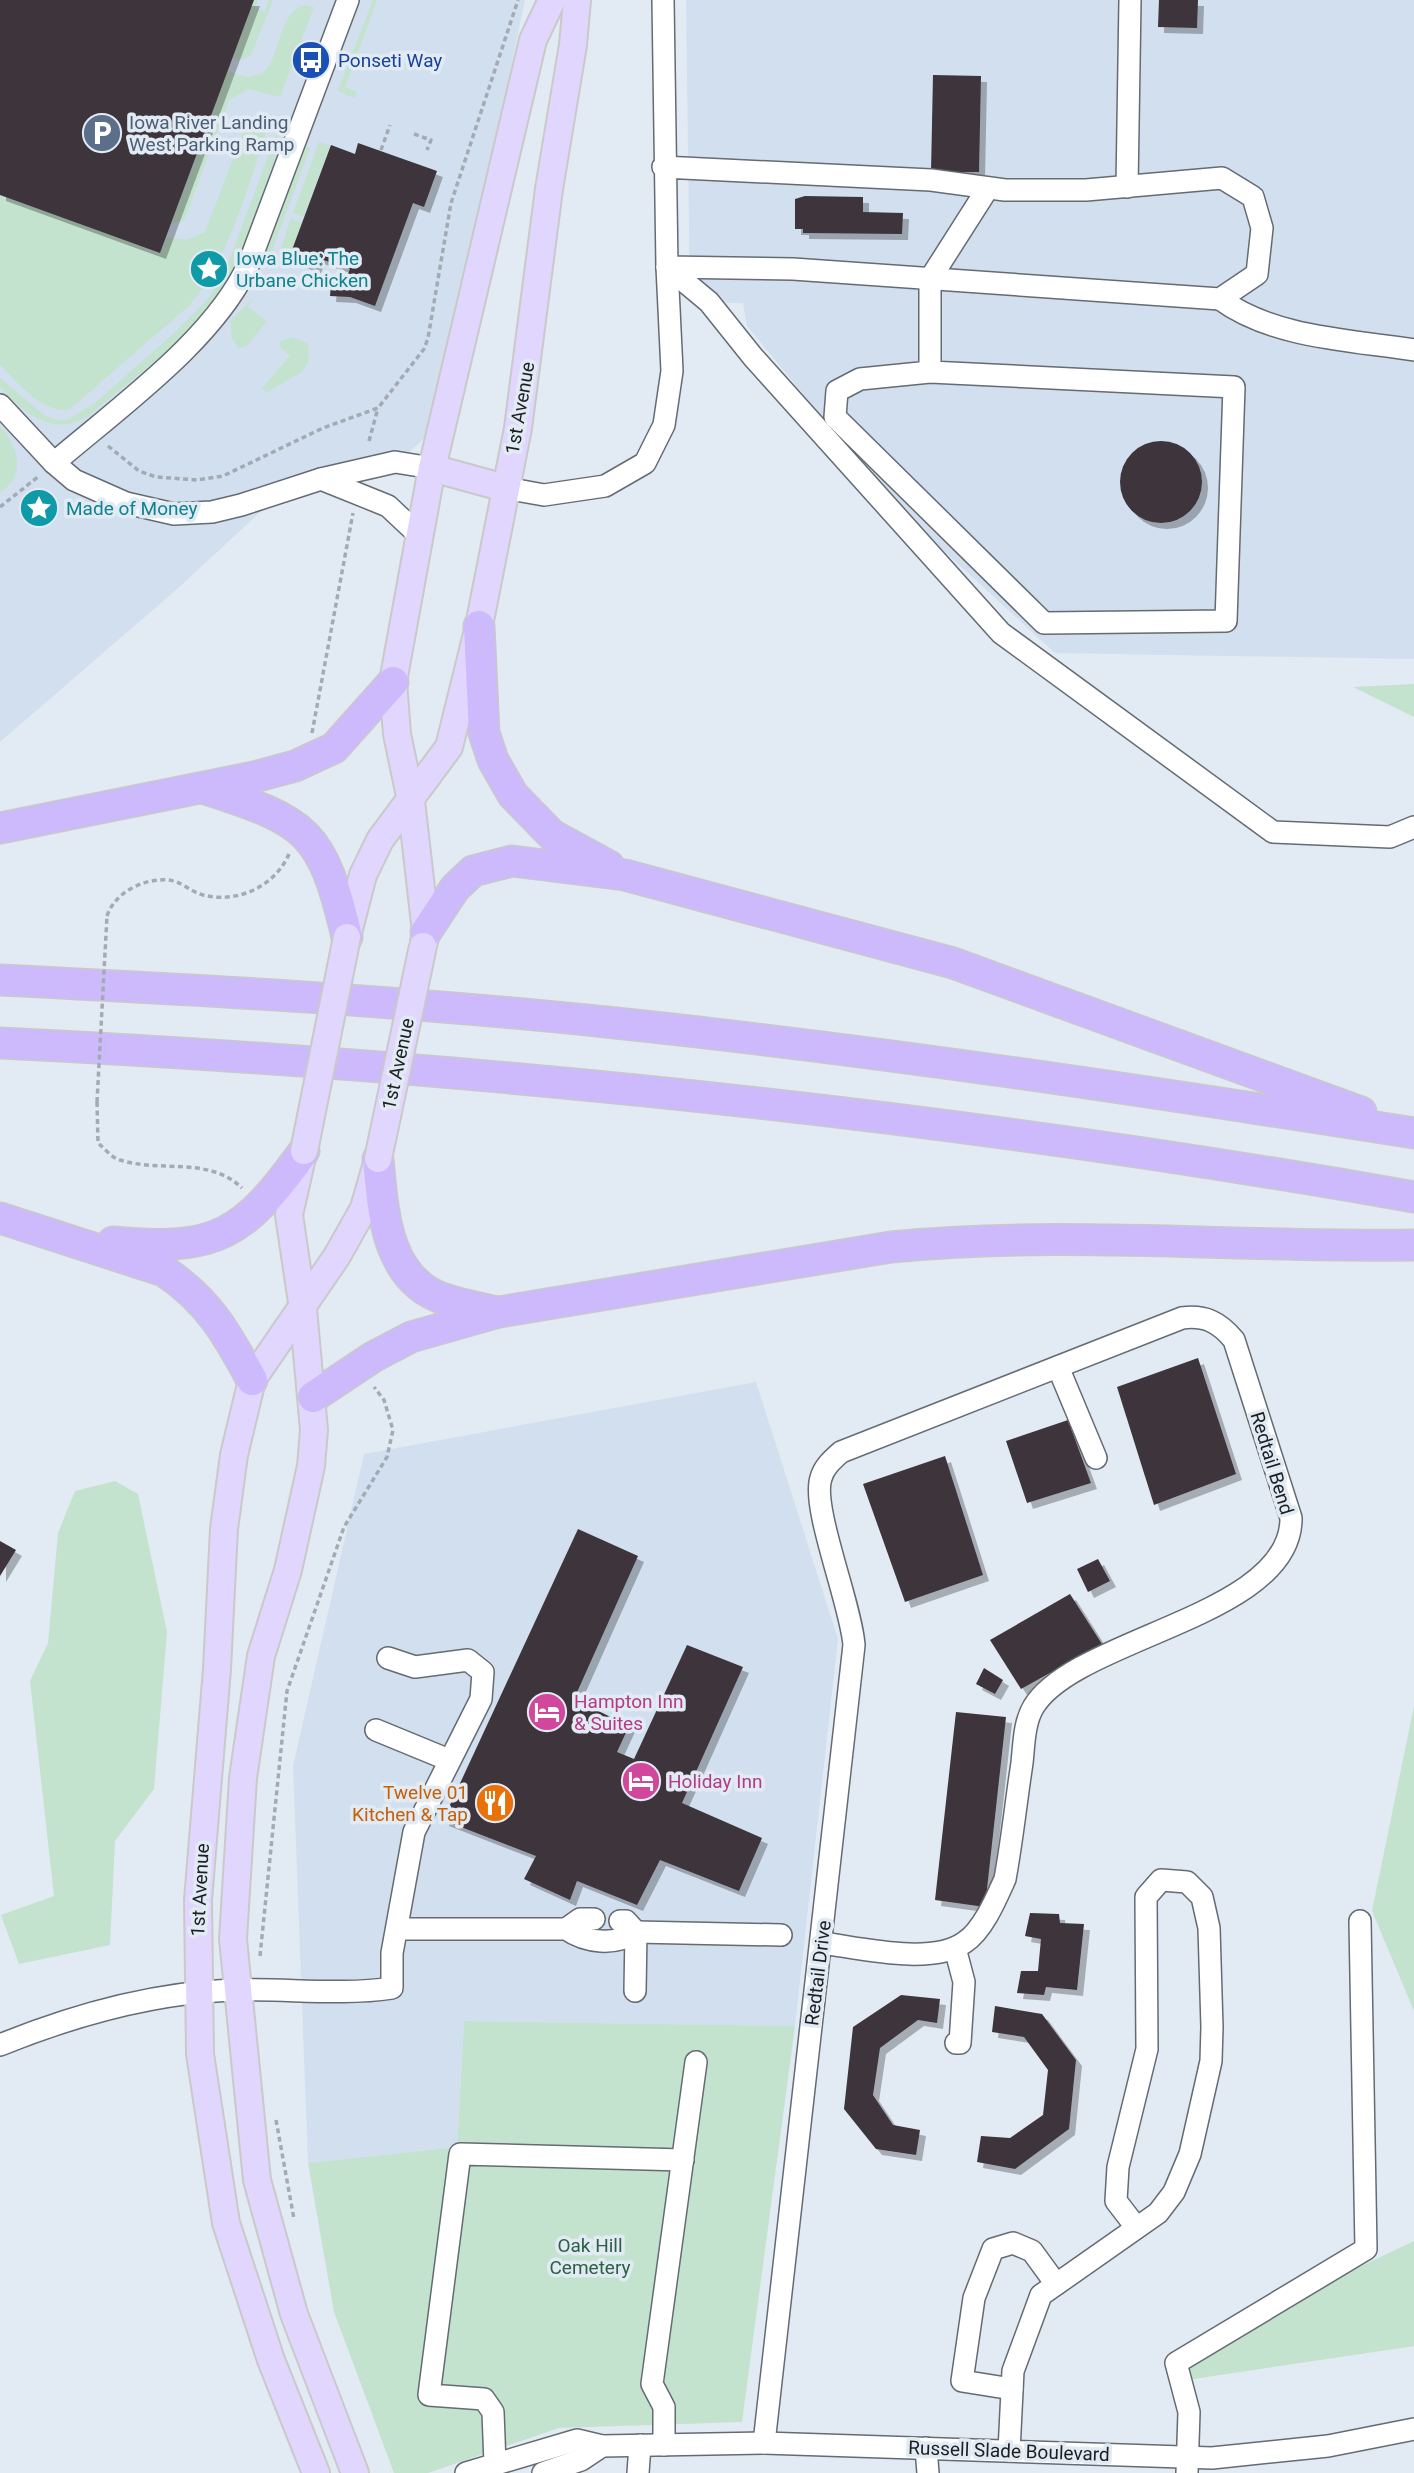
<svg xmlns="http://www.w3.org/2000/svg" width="1414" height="2473" viewBox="0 0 1414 2473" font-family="Roboto,sans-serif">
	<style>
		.built { fill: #d2dfee }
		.green { fill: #c3e3ce }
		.building { fill: #3c343b; filter: url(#shadow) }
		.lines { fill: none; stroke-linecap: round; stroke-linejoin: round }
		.minor-casing { stroke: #646b73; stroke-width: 24 }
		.major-casing { stroke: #c9c9ca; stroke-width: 30 }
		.highway-casing { stroke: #c9c9ca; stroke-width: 33 }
		.path { stroke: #a3aab2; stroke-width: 3.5; stroke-dasharray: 5 3.5; stroke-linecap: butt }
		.minor { stroke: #fff; stroke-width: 21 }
		.major { stroke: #e1d6fe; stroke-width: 26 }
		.highway { stroke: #cdbafd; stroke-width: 30 }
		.major-bridge-casing { stroke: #c9c9ca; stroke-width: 30; stroke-linecap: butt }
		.path-bridge { stroke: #a3aab2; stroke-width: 3.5; stroke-dasharray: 5 3.5; stroke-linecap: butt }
		.major-bridge { stroke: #e1d6fe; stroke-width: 26 }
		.labels { text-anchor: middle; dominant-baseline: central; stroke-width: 7; stroke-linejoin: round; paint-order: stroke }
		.transit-label { font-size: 19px; fill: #164399; stroke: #e2ebf4; text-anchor: start }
		.service-label { font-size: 19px; fill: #4e5e75; stroke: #e2ebf4; text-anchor: start }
		.culture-label { font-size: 19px; fill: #0d838f; stroke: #e2ebf4; text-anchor: start }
		.street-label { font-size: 19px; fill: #1c1f23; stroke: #e2ebf4 }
		.hotel-label { font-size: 19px; fill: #b23c85; stroke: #e2ebf4; text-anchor: start }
		.food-label { font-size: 19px; fill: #c56008; stroke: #e2ebf4; text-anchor: end }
		.park-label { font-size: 19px; fill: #2b6142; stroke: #e2ebf4 }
	</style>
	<defs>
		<filter id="shadow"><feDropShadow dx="6" dy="6" stdDeviation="0" flood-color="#0004"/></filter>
	</defs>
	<rect width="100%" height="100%" fill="#e2ebf4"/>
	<g class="built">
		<polygon points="0,0 525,0 507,86 504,142 427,436 407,454 270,503 176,590 0,742"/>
		<polygon points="686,0 1414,0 1414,659 1055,653 899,510 747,326 743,303 690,302"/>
		<polygon points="756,1382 838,1639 795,2026 464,2021 457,2147 308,2163 293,1766 364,1454"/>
	</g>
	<g class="green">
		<polygon points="254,0 258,0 256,8 265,12 269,0 273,0 251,55 242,60 232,58"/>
		<polygon points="373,0 377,0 345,87 357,92 354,98 338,91"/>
		<path d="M304 5 314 7 280 97 248 89 229 100 184 221 171 224 227 71 245 77 262 74C282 56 277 14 304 5Z"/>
		<path d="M268 118 271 119C249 181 232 253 190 305L70 409C43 415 17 382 0 364V195L160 253 166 237 186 240 205 232 245 128Z"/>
		<path d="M276 135 282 137C263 190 248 254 214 300 181 345 130 380 89 416 51 437 26 415 0 387V378L44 415 57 420H67L95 403 173 334 208 299 226 269Z"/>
		<polygon points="319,142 330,146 304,217 293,213"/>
		<polygon points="305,146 310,148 267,265 266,254"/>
		<polygon points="291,218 302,223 287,264 274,269"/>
		<polygon points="253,298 248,307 267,321 246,347 239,348 232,339 230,321"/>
		<polygon points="292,337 308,344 309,361 302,372 267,392 262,389 290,355 281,348 280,341"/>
		<path d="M0 426C18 447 27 474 0 493Z"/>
		<polygon points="1414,684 1414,717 1353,687"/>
		<polygon points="115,1481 138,1494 167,1632 154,1789 115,1841 110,1945 19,1964 1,1915 54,1896 30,1681 48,1643 58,1533 75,1491"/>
		<polygon points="1414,1706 1414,2011 1372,1911"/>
		<polygon points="464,2021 795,2026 742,2422 559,2428 428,2473 394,2473 334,2312 308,2163 457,2147"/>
		<polygon points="1414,2241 1414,2346 1180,2381 1206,2340"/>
	</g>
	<g class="building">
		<polygon points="0,0 254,0 160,253 0,195"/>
		<polygon points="1159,0 1198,0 1197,28 1158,27"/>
		<polygon points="933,75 981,76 979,172 931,172"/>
		<polygon points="358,143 437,171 424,207 413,203 375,306 350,297 330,296 331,285 353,287 344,283 350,269 318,258 315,267 289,258 331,145 355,154"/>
		<polygon points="805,196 863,197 863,212 903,213 902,234 803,233 803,229 795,229 795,199"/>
		<circle cx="1161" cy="482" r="41"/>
		<polygon points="1198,1358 1236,1474 1154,1505 1117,1387"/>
		<polygon points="1068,1420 1091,1483 1027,1503 1006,1441"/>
		<polygon points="945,1456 983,1575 905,1602 863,1484"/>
		<polygon points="578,1529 638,1556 574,1699 629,1726 617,1752 634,1759 687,1645 743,1667 682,1803 762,1838 739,1891 660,1860 637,1905 577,1881 570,1900 524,1879 536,1856 443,1820"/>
		<polygon points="0,1541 16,1550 0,1576"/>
		<polygon points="1098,1559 1110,1581 1088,1592 1077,1569"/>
		<polygon points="1070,1594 1102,1644 1021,1689 990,1640"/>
		<polygon points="984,1668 1003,1680 995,1694 976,1684"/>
		<polygon points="956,1712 1006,1717 985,1907 935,1900"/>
		<polygon points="1030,1913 1059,1914 1060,1923 1084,1924 1077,1990 1046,1987 1044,1995 1017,1993 1021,1971 1038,1971 1041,1939 1025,1936"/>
		<polygon points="901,1995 940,1999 937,2023 918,2020 880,2048 873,2095 893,2125 920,2130 916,2155 876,2149 844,2109 853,2027"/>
		<polygon points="995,2006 1042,2014 1076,2060 1069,2129 1015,2169 977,2162 981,2136 1010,2138 1043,2115 1048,2070 1024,2037 992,2032"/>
	</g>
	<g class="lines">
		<g class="minor-casing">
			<g id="minor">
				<polyline points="663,0 667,267 793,269 1220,299 1257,274 1262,228 1253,197 1222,178 1086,190 1005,190 931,180 663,167"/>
				<polyline points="1127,187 1130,0"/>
				<polyline points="667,267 709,302 753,357 1001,633 1273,832 1390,837 1414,827"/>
				<path d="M1220 299C1273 338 1351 340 1414 350"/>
				<polyline points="930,372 860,379 837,391 835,417 1044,623 1226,621 1234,387 930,372 930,279 988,188"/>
				<polyline points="0,405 54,463 74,480 126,503 174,514 212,512 241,505 321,479 395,462 432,468"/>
				<path d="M54 463C118 408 217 338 250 261L348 0"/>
				<polyline points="321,479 388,506 420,536"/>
				<polyline points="505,488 544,495 605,486 645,463 664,425 672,371 667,267"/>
				<polyline points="1058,1367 1096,1458"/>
				<polyline points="376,1730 449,1760"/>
				<polyline points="620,1921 626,1921 636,1932 635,1991"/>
				<path d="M399 1929H566C586 1943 615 1946 636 1932L781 1935"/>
				<polyline points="566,1929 580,1919 594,1919"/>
				<polyline points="955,1948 964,1982 960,2043 956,2043"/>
				<path d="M0 2045C74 2015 152 1993 232 1990 286 1988 339 1996 392 1988V1953L414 1832 481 1699 483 1672 468 1660 415 1667 388 1658"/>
				<polyline points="1012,2389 962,2381 974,2298 993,2249 1013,2243 1032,2251 1056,2284"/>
				<path d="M764 2443 854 1645C851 1604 811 1507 821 1478 824 1467 832 1460 841 1452L1182 1318C1205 1315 1219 1322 1234 1340L1291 1518C1292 1616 1077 1637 1034 1706 1024 1722 1024 1744 1022 1763 1016 1802 1012 1841 1005 1879 996 1899 983 1930 965 1942 932 1966 860 1948 822 1943"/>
				<polyline points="664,2445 664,2407 652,2384 696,2062"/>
				<polyline points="926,2448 928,2473"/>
				<polyline points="1009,2451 1013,2371 1041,2295 1158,2213 1174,2192 1190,2154 1211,2061 1212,2027 1209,1928 1202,1897 1187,1882 1161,1880 1146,1897 1147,2049 1118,2167 1116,2201 1136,2227"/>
				<polyline points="495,2464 493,2412 484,2399 429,2395 460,2154 683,2160"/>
				<polyline points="466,2473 577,2440 602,2446 764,2443 1212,2458 1328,2446 1414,2429"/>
				<polyline points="543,2473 581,2460 602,2446"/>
				<polyline points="638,2473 640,2445"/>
				<polyline points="1187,2473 1189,2412 1176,2363 1366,2249 1360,1921"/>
			</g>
		</g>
		<g class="major-casing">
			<g id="major">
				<polyline points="432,468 505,488"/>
				<polyline points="347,937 363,875 380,840 449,747 479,626 518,428 549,189 573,45 577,0"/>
				<polyline points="424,942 426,932 411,801 397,734 393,682 432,468 533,40 552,0"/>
				<polyline points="303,1153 289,1215 303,1309 314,1430 311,1466 288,1570 261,1656 243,1778 233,1939 257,2180 294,2314 355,2473"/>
				<polyline points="316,2473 271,2360 226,2223 200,2054 198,1900 217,1669 224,1529 234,1455 252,1380 337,1256 364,1208 377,1163"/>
			</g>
		</g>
		<g class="highway-casing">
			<g id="highway">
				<polyline points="479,626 484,733 493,760 513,795 552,835 609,866"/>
				<path d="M206 789C308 822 322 831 347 937"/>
				<polyline points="0,828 254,777 295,766 334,748 393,682"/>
				<polyline points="426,932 455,888 473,871 512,861 625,875 953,963 1361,1112"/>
				<path d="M0 980C202 990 405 1001 606 1022 877 1050 1146 1091 1414 1133"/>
				<path d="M0 1043C474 1066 946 1114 1414 1197"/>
				<path d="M378 1159C383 1210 385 1279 444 1299 461 1305 480 1308 497 1312"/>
				<path d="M0 1218 164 1271C209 1301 227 1334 252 1380"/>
				<path d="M113 1242C218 1252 244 1234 304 1151"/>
				<path d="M313 1397 373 1357 411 1337 499 1312 891 1247C1065 1230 1239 1248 1414 1245"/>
			</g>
		</g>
		<g class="path">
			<polyline points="414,134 431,140 427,150"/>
			<polyline points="381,150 390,125"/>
			<polyline points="369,441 378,408"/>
			<polyline points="108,446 139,471 156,477 197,480 223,476 323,428 378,408 424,349 428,338 451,203 518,0"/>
			<polyline points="0,507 39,476"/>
			<polyline points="312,733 353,513"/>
			<path d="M107 916C115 892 144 878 168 880 181 881 191 892 203 895 238 904 275 886 289 854"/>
			<path d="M97 1102 98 1143C105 1149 112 1158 120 1160 161 1173 209 1156 242 1188"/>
			<polyline points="260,1956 287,1691 344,1527 387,1457 393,1430 384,1400 374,1387"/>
			<polyline points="276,2120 294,2219"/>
		</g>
		<use href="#minor" class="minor"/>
		<use href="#major" class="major"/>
		<use href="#highway" class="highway"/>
		<g class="major-bridge-casing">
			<g id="major-bridge">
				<polyline points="304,1151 347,937"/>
				<polyline points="378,1159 423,946"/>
			</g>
		</g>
		<polyline class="path-bridge" points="97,1102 107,916"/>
		<use href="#major-bridge" class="major-bridge"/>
	</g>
	<defs>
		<g id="bus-disc" transform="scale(2.0125)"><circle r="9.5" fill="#1a4fb4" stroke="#e2ebf4"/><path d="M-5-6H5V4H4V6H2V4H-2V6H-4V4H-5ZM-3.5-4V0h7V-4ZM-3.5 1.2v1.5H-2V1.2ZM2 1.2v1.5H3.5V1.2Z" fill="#fff"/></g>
		<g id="parking-disc" transform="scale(2.0125)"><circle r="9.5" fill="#5c6f8a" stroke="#e2ebf4"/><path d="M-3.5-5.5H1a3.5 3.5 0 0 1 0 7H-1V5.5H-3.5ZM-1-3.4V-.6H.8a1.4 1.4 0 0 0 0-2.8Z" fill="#fff"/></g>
		<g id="sight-disc" transform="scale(2.0125)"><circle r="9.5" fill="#0f9aa8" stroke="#e2ebf4"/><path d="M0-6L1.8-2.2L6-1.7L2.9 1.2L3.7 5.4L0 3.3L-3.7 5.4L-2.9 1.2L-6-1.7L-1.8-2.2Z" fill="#fff"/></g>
		<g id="hotel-disc" transform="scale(2.0125)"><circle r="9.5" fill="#d1479c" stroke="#e2ebf4"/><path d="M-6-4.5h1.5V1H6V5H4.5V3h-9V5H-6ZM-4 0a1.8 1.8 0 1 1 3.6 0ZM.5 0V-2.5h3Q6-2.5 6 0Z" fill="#fff"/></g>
		<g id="restaurant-disc" transform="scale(2.0125)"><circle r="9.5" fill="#e8710a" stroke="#e2ebf4"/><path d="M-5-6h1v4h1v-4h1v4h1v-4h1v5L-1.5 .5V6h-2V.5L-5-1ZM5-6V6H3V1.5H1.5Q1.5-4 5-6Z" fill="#fff"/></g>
	</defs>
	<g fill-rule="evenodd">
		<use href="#bus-disc" x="311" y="60"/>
		<use href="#parking-disc" x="102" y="133"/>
		<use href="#sight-disc" x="209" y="269"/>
		<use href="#sight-disc" x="39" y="508"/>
		<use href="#hotel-disc" x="547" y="1712"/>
		<use href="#hotel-disc" x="641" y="1781"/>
		<use href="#restaurant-disc" x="495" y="1803"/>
	</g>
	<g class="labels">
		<g class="transit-label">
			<text x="338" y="60">Ponseti Way</text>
		</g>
		<g class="service-label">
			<text x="129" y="122">Iowa River Landing<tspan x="129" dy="22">West Parking Ramp</tspan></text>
		</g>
		<g class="culture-label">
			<text x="236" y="258">Iowa Blue: The<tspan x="236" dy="22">Urbane Chicken</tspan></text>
			<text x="66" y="508">Made of Money</text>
		</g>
		<g class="street-label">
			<text transform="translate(520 408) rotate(-80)">1st Avenue</text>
			<text transform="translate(398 1064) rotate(-78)">1st Avenue</text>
			<text transform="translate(1272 1463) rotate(73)">Redtail Bend</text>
			<text transform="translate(200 1890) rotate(-87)">1st Avenue</text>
			<text transform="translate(818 1973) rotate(-83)">Redtail Drive</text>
			<text transform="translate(1009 2451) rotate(2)">Russell Slade Boulevard</text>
		</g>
		<g class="hotel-label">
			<text x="574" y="1701">Hampton Inn<tspan x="574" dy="22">&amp; Suites</tspan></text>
			<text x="668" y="1781">Holiday Inn</text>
		</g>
		<g class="food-label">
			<text x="468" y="1792">Twelve 01<tspan x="468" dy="22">Kitchen &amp; Tap</tspan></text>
		</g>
		<g class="park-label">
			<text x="590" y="2245">Oak Hill<tspan x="590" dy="22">Cemetery</tspan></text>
		</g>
	</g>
</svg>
